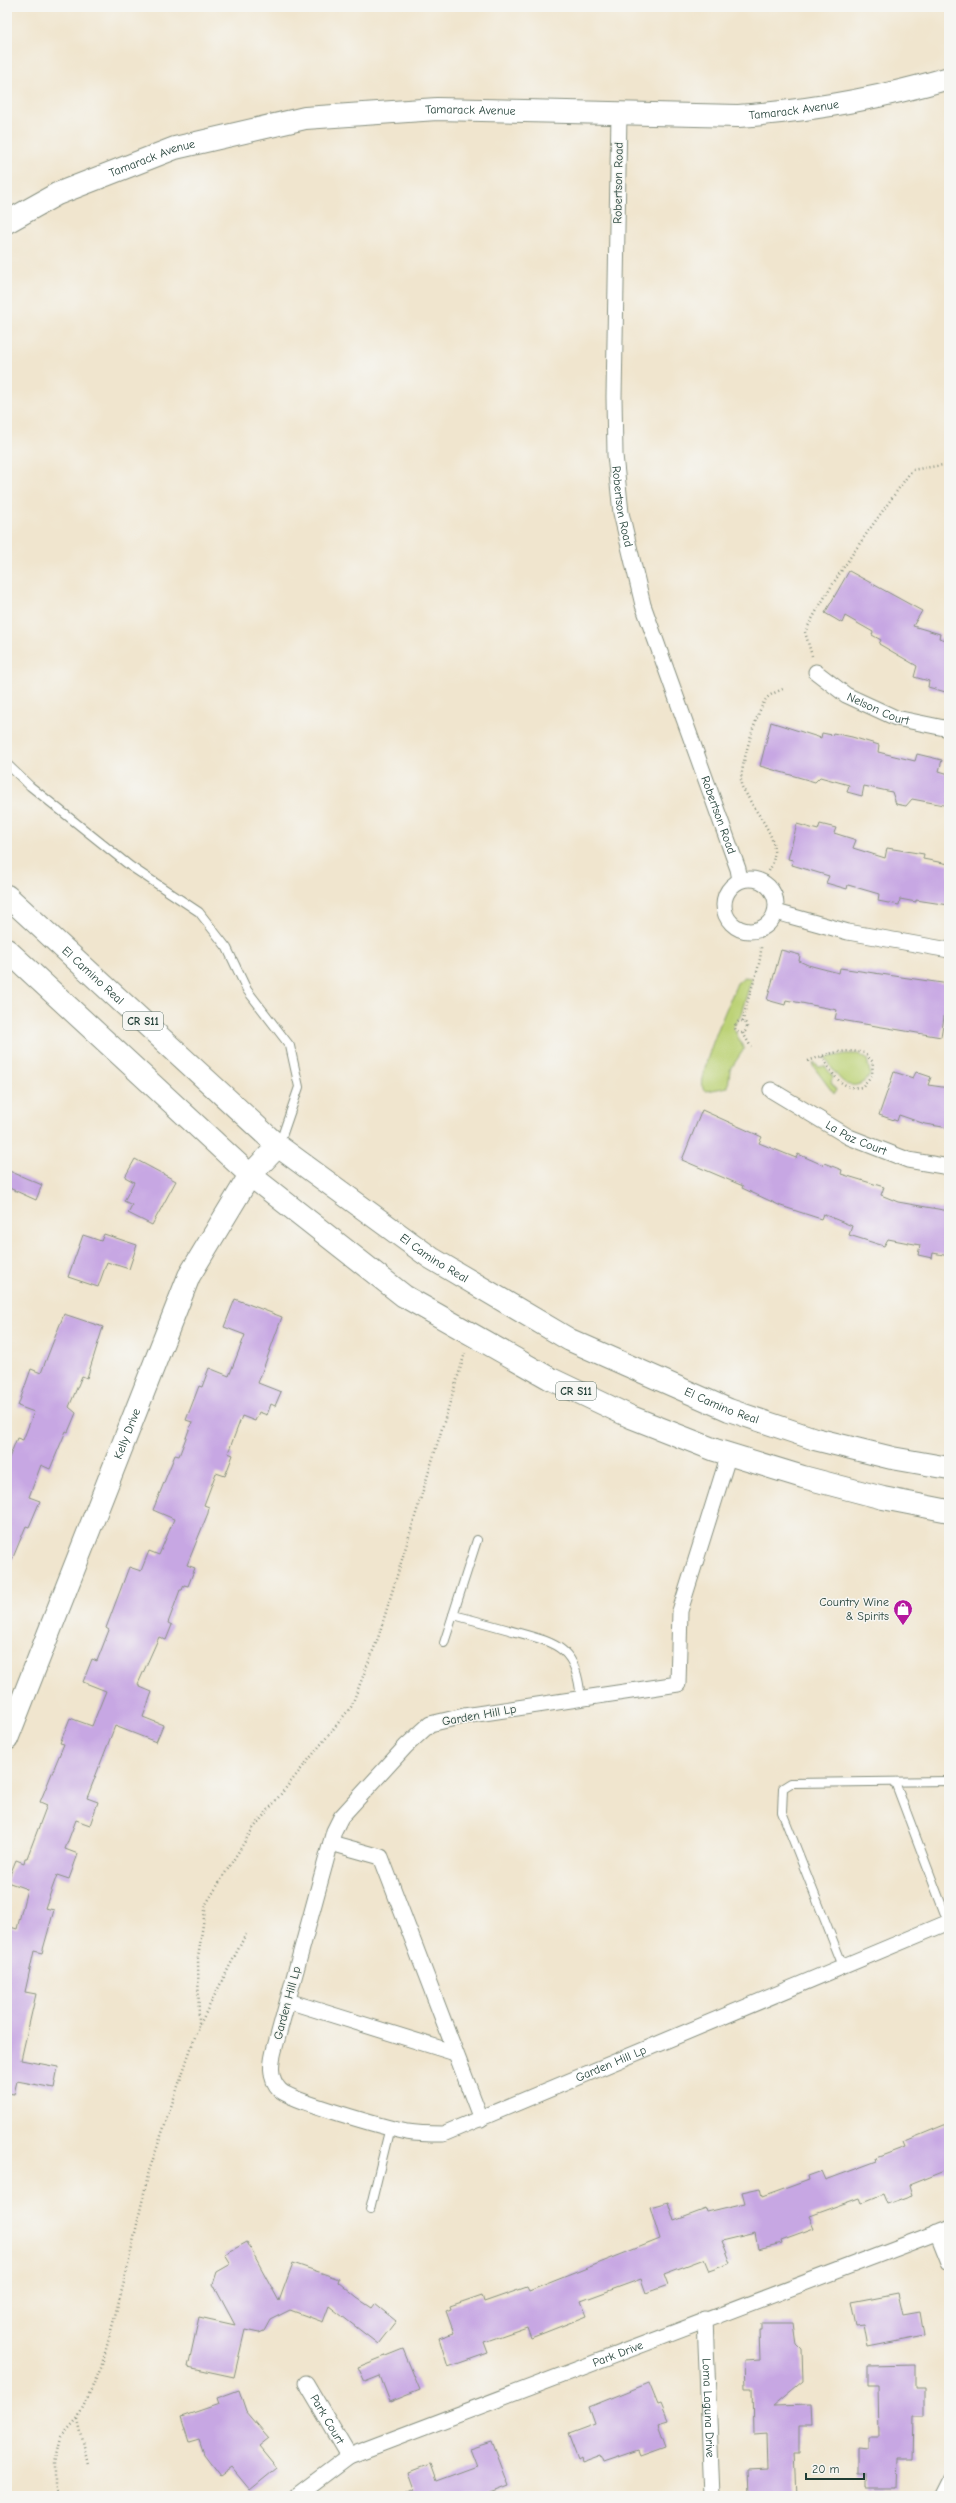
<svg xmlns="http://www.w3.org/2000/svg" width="956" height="2503" viewBox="0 0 956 2503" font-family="'Comic Neue',sans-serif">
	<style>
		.green { fill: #bcd276; stroke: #6e8855 }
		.building { fill: #c7a7e3 }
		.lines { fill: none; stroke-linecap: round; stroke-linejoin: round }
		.lane-casing { stroke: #889181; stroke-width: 10 }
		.street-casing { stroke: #889181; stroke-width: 17 }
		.secondary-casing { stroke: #889181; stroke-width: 24 }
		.primary-casing { stroke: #889181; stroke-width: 24 }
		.path { stroke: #889181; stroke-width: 2.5; stroke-dasharray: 1 3; stroke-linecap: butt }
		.lane { stroke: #fff; stroke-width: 8 }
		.street { stroke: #fff; stroke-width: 15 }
		.secondary { stroke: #fff; stroke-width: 22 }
		.primary { stroke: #fff; stroke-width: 22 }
		.labels { text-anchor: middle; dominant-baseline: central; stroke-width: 3; stroke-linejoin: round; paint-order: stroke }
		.shield { fill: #f6f6f2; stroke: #60746d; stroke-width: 1 }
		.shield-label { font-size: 11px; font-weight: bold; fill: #1f3d34 }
		.street-label { font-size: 12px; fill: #1f3d34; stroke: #f6f6f2 }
		.poi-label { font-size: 12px; fill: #1f3d34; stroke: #f6f6f2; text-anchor: end }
	</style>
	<rect width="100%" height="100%" fill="#f6f6f2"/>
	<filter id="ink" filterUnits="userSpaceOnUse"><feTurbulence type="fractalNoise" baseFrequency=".025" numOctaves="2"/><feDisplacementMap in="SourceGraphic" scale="8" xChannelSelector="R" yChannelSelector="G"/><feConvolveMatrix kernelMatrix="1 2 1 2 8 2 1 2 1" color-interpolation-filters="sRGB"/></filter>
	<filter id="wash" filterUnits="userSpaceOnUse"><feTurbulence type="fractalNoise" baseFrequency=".012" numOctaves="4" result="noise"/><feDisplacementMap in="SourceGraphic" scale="16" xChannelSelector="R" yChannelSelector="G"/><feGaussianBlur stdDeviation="0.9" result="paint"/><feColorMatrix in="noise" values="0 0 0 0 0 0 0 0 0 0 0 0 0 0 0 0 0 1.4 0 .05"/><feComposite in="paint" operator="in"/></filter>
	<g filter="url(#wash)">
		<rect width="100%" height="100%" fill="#f0e5ce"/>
		<g class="green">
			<path d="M744 977 752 978 740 1017 733 1027 744 1049 730 1070 728 1087 707 1091 703 1089C698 1070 729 1004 737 983Z"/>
			<path d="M845 1054H858L867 1059 870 1073C869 1078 866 1082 860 1084 843 1091 833 1069 825 1058Z"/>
			<polygon points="814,1063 819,1067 825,1066 833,1077 831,1082 836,1090 834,1094 813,1066"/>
		</g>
		<g id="blocks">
			<g class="building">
				<polygon points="849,571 922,611 913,626 940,634 939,638 949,641 949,693 928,687 929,681 914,677 917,666 879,644 881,640 872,635 873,632 845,616 842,623 825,613"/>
				<polygon points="771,722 821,738 822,733 832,735 833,733 852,737 879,745 878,752 915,761 917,754 942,760 939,771 949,774 949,806 912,799 906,806 896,804 892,792 864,786 862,796 847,792 849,785 820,777 815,782 760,766"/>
				<polygon points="797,824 818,830 820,824 836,828 834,833 856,840 853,848 885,858 887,848 924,854 923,859 949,864 949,905 916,900 916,902 900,899 899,905 878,901 879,894 848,885 847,889 826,883 829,876 792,865 793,860 788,859"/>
				<polygon points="781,950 800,955 799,961 808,965 839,973 840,968 949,984 941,1037 835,1019 837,1010 786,1000 785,1005 767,1000"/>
				<polygon points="894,1072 913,1078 916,1072 931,1077 928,1085 949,1088 949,1128 925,1124 899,1115 897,1121 879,1115"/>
				<polygon points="702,1110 762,1137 759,1143 796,1158 798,1154 823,1165 824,1163 842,1170 841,1174 884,1187 881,1195 898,1202 949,1211 949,1256 933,1253 932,1258 918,1255 920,1245 888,1239 884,1246 849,1235 852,1226 823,1214 821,1219 781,1206 742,1188 743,1186 682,1160"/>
				<polygon points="135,1159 176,1181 152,1225 128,1213 132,1205 124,1201 134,1182 125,1177"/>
				<polygon points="7,1170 42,1185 36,1200 7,1187"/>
				<polygon points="104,1234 137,1245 129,1269 107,1262 98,1287 68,1277 83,1235 101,1241"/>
				<polygon points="235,1299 282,1317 258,1383 281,1392 275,1406 271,1404 267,1415 259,1412 255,1421 242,1416 228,1453 233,1455 225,1476 216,1473 204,1505 209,1507 208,1513 187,1565 195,1568 188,1586 184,1585 182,1590 180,1590 168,1623 172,1625 166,1640 159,1637 138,1684 140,1687 152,1692 143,1717 163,1725 156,1742 115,1726 87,1798 98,1802 90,1825 76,1820 65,1849 78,1854 69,1879 57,1875 45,1908 54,1910 42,1953 34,1951 25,1992 36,1994 21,2060 58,2067 54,2088 17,2081 14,2094 7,2093 7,1926 17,1929 27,1889 7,1882 16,1860 24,1863 25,1858 27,1858 47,1805 40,1802 64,1744 60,1743 70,1718 92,1726 106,1691 83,1682 92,1659 97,1661 109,1630 106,1628 129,1567 141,1571 149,1551 159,1555 174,1519 153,1510 175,1455 179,1456 192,1422 186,1420 199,1386 202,1387 209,1368 229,1376 245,1335 224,1327"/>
				<polygon points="64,1314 103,1327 87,1378 82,1376 69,1407 76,1413 68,1432 66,1431 50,1469 41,1465 29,1497 40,1501 29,1527 26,1526 7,1572 7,1463 17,1438 23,1440 34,1412 18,1406 31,1369 41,1373"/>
				<polygon points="949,2123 949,2169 909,2185 912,2195 887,2204 883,2194 861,2203 859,2198 809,2216 814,2228 781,2240 782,2243 758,2249 755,2233 722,2241 731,2263 709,2271 704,2259 664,2274 668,2285 646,2293 641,2279 581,2301 587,2316 531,2338 527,2327 484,2342 488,2353 448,2367 439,2338 454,2333 446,2311 451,2309 450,2306 482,2295 484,2302 527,2287 529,2291 660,2239 650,2207 668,2202 674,2221 706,2209 707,2212 745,2203 742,2192 760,2188 762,2197 809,2180 808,2176 822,2171 826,2180 877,2161 876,2158 905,2147 903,2142"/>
				<polygon points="247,2242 279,2301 293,2263 339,2279 338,2282 357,2298 372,2308 375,2304 396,2321 378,2344 329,2306 323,2322 290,2310 270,2320 264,2331 259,2333 245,2330 234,2377 188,2367 199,2317 235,2325 213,2284 217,2272 231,2264 225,2254"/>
				<polygon points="898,2293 903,2315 920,2312 924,2336 868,2347 864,2325 856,2326 851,2302"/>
				<polygon points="761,2323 794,2323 797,2345 802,2350 803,2381 773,2406 811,2405 812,2427 799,2427 799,2452 794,2452 796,2496 762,2496 761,2493 749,2494 748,2471 769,2470 768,2433 753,2434 752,2388 745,2388 744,2361 760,2360 759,2331 761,2331"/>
				<polygon points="403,2349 420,2390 390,2402 380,2376 365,2382 358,2367"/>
				<polygon points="916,2365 916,2389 925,2389 925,2416 914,2416 913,2459 897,2459 896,2487 866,2487 866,2474 857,2474 857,2447 868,2448 868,2436 879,2436 878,2385 867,2385 867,2366"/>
				<polygon points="649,2383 658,2405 661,2404 668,2421 658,2424 666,2446 641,2455 639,2450 604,2462 601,2455 582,2462 581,2458 578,2460 568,2434 595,2424 589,2407"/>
				<polygon points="239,2390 246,2411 269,2438 259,2446 277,2468 250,2490 231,2467 220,2475 204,2454 199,2439 189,2442 181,2417 219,2404 217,2398"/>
				<polygon points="492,2441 509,2486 483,2496 401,2496 415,2489 409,2472 430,2464 436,2481 477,2466 470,2448"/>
			</g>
		</g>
	</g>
	<g filter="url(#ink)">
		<use href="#blocks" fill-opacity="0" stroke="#889181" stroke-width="1"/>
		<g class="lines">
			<g class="lane-casing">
				<g id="lane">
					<polyline points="7,764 30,786 130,866 199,912 227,948 247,990 290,1046 299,1087 279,1145"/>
					<path d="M477 1540 453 1615C474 1620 495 1626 516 1632 560 1644 576 1648 581 1699"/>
					<polyline points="444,1643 453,1615"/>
					<polyline points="895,1782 948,1922"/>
					<polyline points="843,1966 782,1812 783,1788 791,1783 949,1781"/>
					<polyline points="370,2209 390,2127"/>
				</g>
			</g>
			<g class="street-casing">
				<g id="street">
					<path id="s1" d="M619 114 614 397 615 455 621 513 643 605 738 869 740 880"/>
					<path id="s2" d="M816 672 846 695 896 718 949 729"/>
					<circle cx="750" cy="905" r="26"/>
					<polyline points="776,912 848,932 949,950"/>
					<path id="s3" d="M771 1090 849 1137 908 1160 949 1167"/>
					<path id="s4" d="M729 1454 680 1611 678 1684 464 1716 430 1724 406 1746 341 1817 334 1831 275 2047C271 2061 268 2078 280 2090 291 2101 387 2128 407 2132 419 2134 431 2134 443 2134L949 1922"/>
					<polyline points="331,1843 381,1857 481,2119"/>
					<polyline points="288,2001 455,2053"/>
					<polyline points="937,2232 949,2262"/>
					<path id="s5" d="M705 2319 712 2496"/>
					<path id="s6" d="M306 2383 349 2456"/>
					<path id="s7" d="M296 2496 349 2456 949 2228"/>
					<polyline points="941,2496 949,2480"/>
				</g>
			</g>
			<g class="secondary-casing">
				<g id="secondary">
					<path id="s8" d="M7 222 57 194 175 148 305 118 437 109 738 116C809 111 881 98 949 78"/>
					<path id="s9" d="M7 1739 189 1276 250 1175 278 1146"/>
				</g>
			</g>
			<g class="primary-casing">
				<g id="primary">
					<path id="s10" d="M7 896 278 1146 431 1258 570 1340 729 1410 815 1439 892 1458 949 1468"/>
					<polyline points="7,950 250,1175 404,1296 549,1378 631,1417 715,1450 803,1477 883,1498 949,1511"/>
				</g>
			</g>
			<g class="path">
				<path d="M812 656 805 632C835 575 875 522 912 470L949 464"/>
				<path d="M769 871C785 843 760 820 748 797 746 793 741 787 741 783 740 768 757 710 766 699 770 694 779 691 785 688"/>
				<circle cx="741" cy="1027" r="6"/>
				<path d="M743 1022C746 996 762 969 761 945"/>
				<polyline points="743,1033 751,1047"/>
				<path d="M808 1061C827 1054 844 1048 864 1053L873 1062 872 1075 862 1087C841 1091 831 1072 822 1056"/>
				<polyline points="200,2024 247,1932"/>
				<polyline points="78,2419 88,2464"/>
				<polyline points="58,2496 55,2485 55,2463 61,2437 78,2418 101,2368 124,2282 149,2171 199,2025 198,1958 206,1904 252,1830 351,1707 378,1638 465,1353"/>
			</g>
			<use href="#lane" class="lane"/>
			<use href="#street" class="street"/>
			<use href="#secondary" class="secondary"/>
			<use href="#primary" class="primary"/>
		</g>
	</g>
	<defs>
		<g id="shop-pin" transform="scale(1)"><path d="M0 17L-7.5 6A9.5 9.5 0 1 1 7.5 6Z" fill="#b5179e" stroke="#f6f6f2"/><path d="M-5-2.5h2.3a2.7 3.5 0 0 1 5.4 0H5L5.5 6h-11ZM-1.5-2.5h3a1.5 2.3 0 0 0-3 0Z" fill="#fff"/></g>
	</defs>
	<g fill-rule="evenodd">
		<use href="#shop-pin" x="903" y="1609"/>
	</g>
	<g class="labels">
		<g class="shield">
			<rect x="123" y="1012" width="40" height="18" rx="3"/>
			<rect x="556" y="1382" width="40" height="18" rx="3"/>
		</g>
		<g class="shield-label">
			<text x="143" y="1021">CR S11</text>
			<text x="576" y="1391">CR S11</text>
		</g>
		<g class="street-label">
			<text stroke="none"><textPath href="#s8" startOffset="807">Tamarack Avenue</textPath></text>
			<text stroke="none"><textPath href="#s8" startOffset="483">Tamarack Avenue</textPath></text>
			<text stroke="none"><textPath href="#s8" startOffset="159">Tamarack Avenue</textPath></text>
			<text transform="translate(618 183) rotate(-89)">Robertson Road</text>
			<text stroke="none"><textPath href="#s1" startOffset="393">Robertson Road</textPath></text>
			<text stroke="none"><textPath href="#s2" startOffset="73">Nelson Court</textPath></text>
			<text stroke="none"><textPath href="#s1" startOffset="717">Robertson Road</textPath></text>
			<text stroke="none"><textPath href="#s10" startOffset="117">El Camino Real</textPath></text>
			<text stroke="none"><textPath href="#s3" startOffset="98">La Paz Court</textPath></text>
			<text stroke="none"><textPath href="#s10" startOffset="561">El Camino Real</textPath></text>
			<text stroke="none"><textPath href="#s10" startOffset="885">El Camino Real</textPath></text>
			<text stroke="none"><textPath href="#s9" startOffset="328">Kelly Drive</textPath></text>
			<text transform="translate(479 1715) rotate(-10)">Garden Hill Lp</text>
			<text transform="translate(287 2003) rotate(-75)">Garden Hill Lp</text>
			<text stroke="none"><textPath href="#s4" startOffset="1255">Garden Hill Lp</textPath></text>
			<text stroke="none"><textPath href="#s7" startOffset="354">Park Drive</textPath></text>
			<text stroke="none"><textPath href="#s5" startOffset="89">Loma Laguna Drive</textPath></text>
			<text stroke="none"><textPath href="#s6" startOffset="42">Park Court</textPath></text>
		</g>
		<g class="poi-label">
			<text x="889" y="1602">Country Wine<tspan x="889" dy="14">&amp; Spirits</tspan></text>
		</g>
	</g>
	<rect width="956" height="2503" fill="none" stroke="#f6f6f2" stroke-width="24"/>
	<path d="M806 2473v6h58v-6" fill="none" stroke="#1f3d34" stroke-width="2"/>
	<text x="812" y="2473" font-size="12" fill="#1f3d34" stroke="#f6f6f2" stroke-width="3" paint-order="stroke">20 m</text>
</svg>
